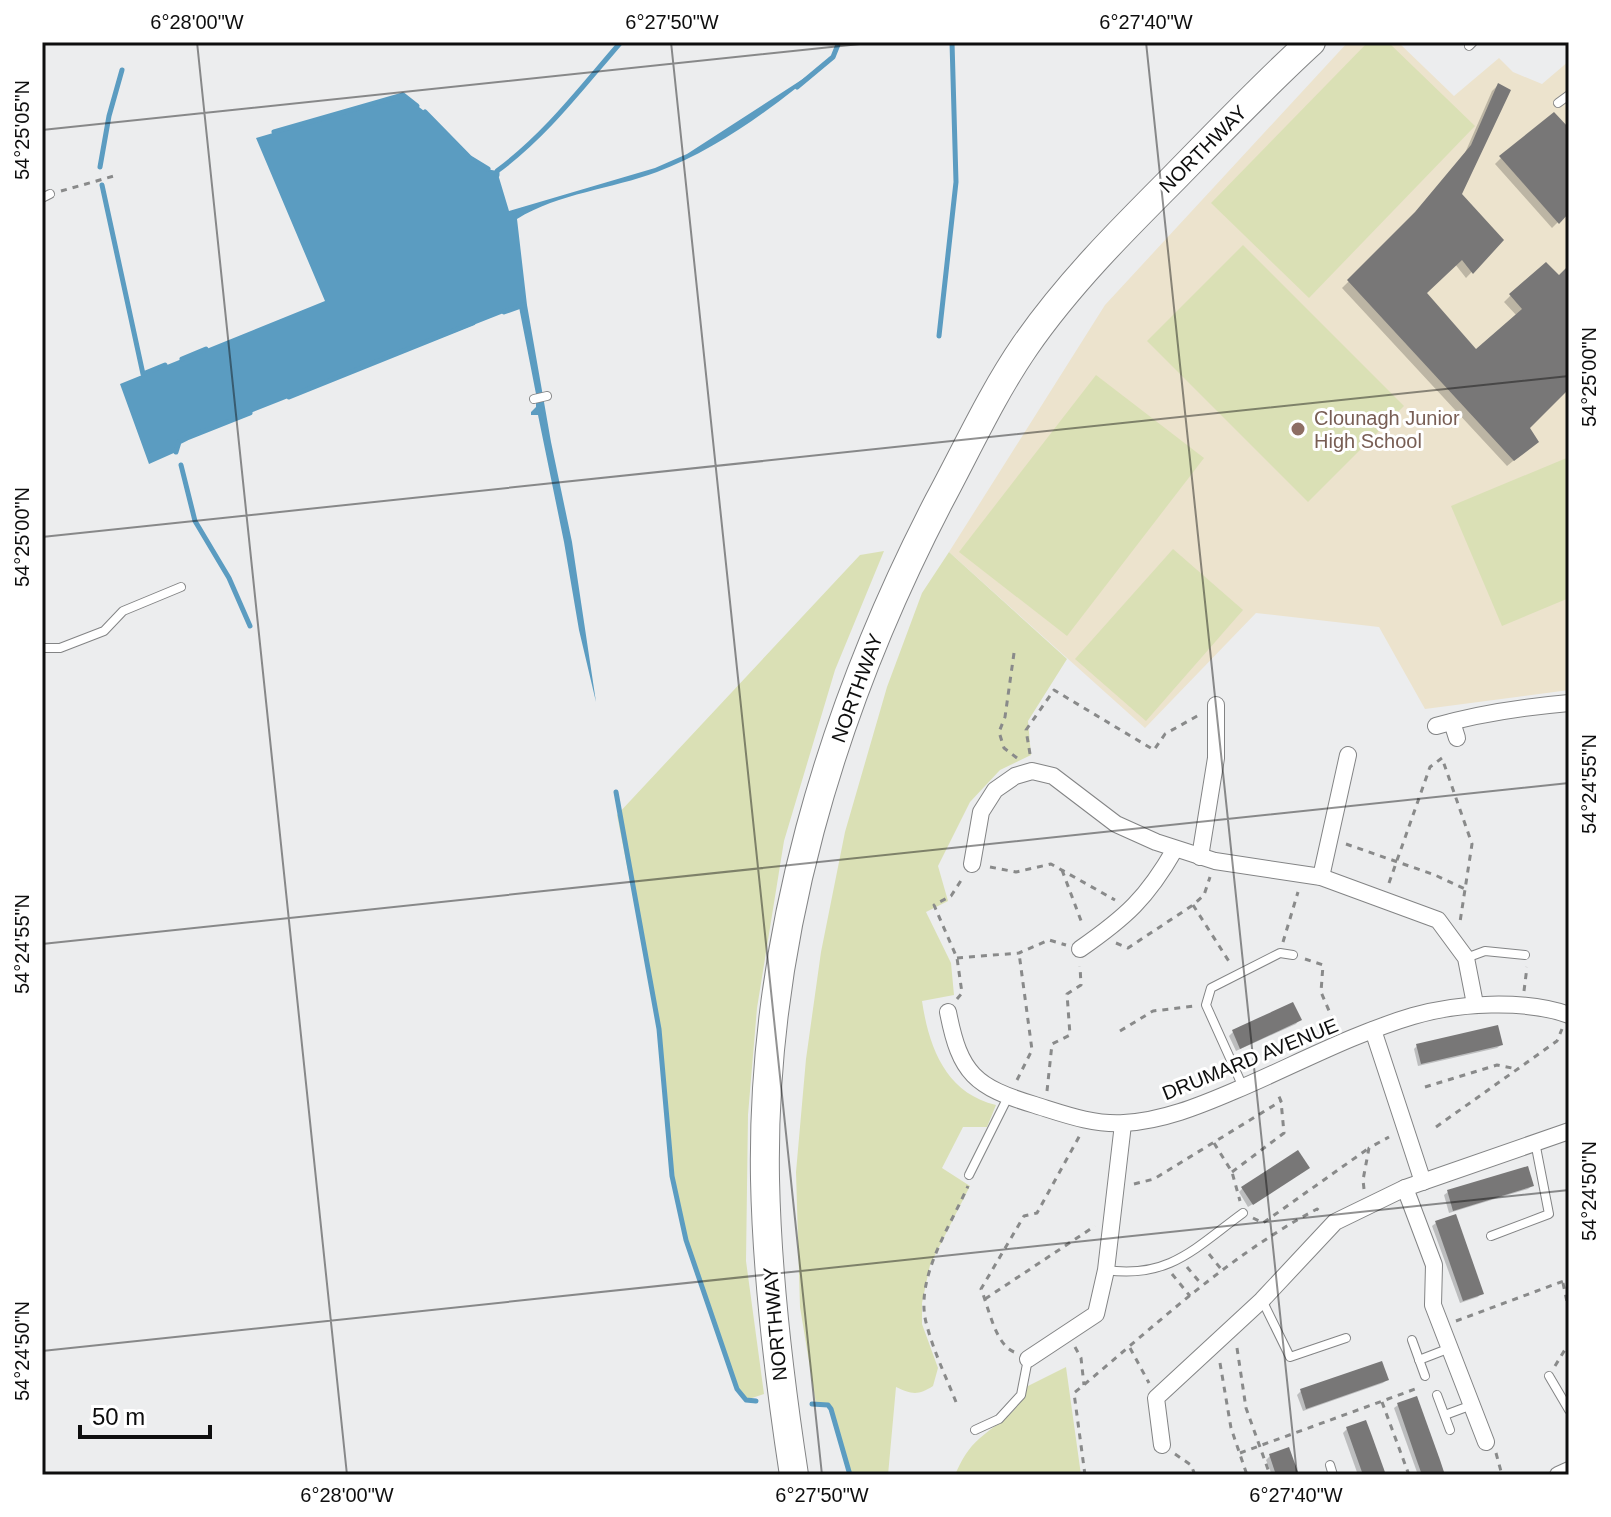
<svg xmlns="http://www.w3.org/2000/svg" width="1611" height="1517" viewBox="0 0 1611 1517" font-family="Helvetica,sans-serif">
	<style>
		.education { fill: #ece3cd }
		.green { fill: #dae0b5 }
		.water { fill: #5b9cc1 }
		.shadow { fill: #0003 }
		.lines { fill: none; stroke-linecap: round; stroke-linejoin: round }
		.stream { stroke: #5b9cc1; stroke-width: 5 }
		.building { fill: #787777 }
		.service-casing { stroke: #838485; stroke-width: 10 }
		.minor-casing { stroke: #838485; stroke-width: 18 }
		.trunk-casing { stroke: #838485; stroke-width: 30 }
		.path { stroke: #898a8a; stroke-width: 3; stroke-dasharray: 6 6; stroke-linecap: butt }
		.service { stroke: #fff; stroke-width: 8 }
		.minor { stroke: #fff; stroke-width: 16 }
		.trunk { stroke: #fff; stroke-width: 28 }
		.ticks { fill: none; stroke: #0e0e0e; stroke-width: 2; stroke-opacity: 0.45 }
		.education-dot { fill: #8d6e63; stroke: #fff; stroke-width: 3 }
		.labels { text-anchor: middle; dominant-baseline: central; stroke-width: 6; stroke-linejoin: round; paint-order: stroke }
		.street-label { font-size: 20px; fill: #0e0e0e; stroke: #fff }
		.education-label { font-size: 20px; fill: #785e54; stroke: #fff; text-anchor: start }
		.neatline { fill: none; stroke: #0e0e0e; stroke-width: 3 }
		.ticks-label { font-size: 20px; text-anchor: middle; fill: #0e0e0e }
	</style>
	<rect width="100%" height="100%" fill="#ecedee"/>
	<polygon class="education" points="1348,42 1398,42 1454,96 1499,58 1513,72 1542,84 1569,61 1569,690 1425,709 1379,627 1256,613 1145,728 949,552 1105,305"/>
	<g class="green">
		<polygon points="1368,42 1388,42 1475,126 1309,298 1211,203"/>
		<polygon points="1243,245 1404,406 1308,502 1147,341"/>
		<polygon points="1096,375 1204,458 1067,636 959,552"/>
		<polygon points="1569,457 1569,598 1502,626 1451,506"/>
		<polygon points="1173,549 1243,610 1146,721 1075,659"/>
		<polygon points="884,551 835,670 784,841 757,1008 748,1115 746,1261 764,1394 746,1400 737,1389 686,1240 672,1176 659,1029 617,815 860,555"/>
		<path d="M949 552 1067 659 1028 721 1031 755 1000 770 970 802 938 866 948 901 926 912 951 963 954 995 922 1001C929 1048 946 1093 996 1105L987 1127H963L942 1168 970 1186 930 1265 922 1303V1324L938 1368 933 1386C918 1396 911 1394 896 1387L888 1475H850L831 1409 828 1405 816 1404 800 1307 796 1172 806 1059 821 952 845 832 887 687 922 593Z"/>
		<path d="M1066 1367 1081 1475H955C961 1461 968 1448 980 1438 999 1421 1020 1413 1026 1387Z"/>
	</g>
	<path class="water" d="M826 64C775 106 719 149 657 172 612 189 559 193 517 219L527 305 551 442 572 542 596 702 579 630 564 542 538 415H531V412L536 407V394L519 307 187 438 179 443 176 452 149 464 120 384 325 301 256 138 403 95C412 102 421 108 429 115 449 133 468 168 497 171L509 211 655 168 687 154Z"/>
	<g class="shadow">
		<polygon points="1498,85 1459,195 1502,240 1466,278 1455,264 1425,293 1475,352 1517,316 1504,302 1510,296 1546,265 1559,278 1569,268 1569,386 1527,428 1530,447 1507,466 1342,288 1410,221 1465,153 1492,91"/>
		<polygon points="1569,131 1569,211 1552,228 1495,164 1501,158"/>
		<polygon points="1292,1004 1299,1020 1296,1024 1236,1051 1229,1036 1233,1032"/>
		<polygon points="1501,1045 1497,1048 1418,1066 1414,1049 1417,1046"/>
		<polygon points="1304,1171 1248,1207 1239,1192 1242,1189"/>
		<polygon points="1532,1186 1528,1189 1449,1213 1444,1195 1448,1192"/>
		<polygon points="1436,1223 1481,1293 1478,1297 1460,1303 1432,1226"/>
		<polygon points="1387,1380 1383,1383 1303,1411 1297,1395 1301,1391"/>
		<polygon points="1398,1405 1443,1475 1418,1475 1394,1408"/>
		<polygon points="1347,1429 1384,1475 1358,1475 1343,1433"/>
		<polygon points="1270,1456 1297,1475 1272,1475 1266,1460"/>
	</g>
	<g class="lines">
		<g class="stream">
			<polyline points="797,87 833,57 839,42"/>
			<polyline points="425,112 470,158 488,169"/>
			<polyline points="274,132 403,95 417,106"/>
			<polyline points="100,167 109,116 122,70"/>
			<path d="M497 175V171C546 135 581 88 621 42"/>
			<polyline points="102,185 143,374 165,365"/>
			<polyline points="504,312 524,305"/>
			<polyline points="939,336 956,182 952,42"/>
			<polyline points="182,359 206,349"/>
			<polyline points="289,397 473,323"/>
			<polyline points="176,452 179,442 187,438 250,413"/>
			<polyline points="181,465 195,521 229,578 250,626"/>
			<polyline points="616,792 659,1029 672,1176 686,1240 737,1389 746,1400 756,1401"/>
			<polyline points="812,1404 828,1405 831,1409 850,1475"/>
		</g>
	</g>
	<g class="building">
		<polygon points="1498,83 1511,90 1462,194 1504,240 1473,274 1462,260 1427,293 1476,349 1522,309 1509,294 1546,262 1559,275 1569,265 1569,389 1530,428 1539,442 1514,461 1347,280 1415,212 1471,145"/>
		<polygon points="1554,112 1569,128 1569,213 1559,224 1499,156"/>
		<polygon points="1293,1002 1302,1020 1240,1049 1232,1030"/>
		<polygon points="1498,1025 1503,1045 1421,1064 1416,1044"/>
		<polygon points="1298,1150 1310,1168 1253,1205 1241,1187"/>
		<polygon points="1528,1166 1534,1186 1453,1211 1447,1190"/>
		<polygon points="1456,1214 1484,1294 1463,1301 1435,1221"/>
		<polygon points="1382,1361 1389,1380 1306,1409 1300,1389"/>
		<polygon points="1417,1396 1440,1460 1445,1475 1422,1475 1417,1461 1397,1403"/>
		<polygon points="1366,1420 1372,1436 1386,1475 1363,1475 1346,1427"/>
		<polygon points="1289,1447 1299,1475 1276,1475 1269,1454"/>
	</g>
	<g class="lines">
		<g class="service-casing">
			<g id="service">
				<polyline points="1469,46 1473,42"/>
				<polyline points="1558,103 1569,95"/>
				<polyline points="42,198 50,194"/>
				<polyline points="534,399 547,396"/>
				<polyline points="42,648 60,648 104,631 123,611 181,587"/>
				<polyline points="1466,958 1485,951 1525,955"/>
				<polyline points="1243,1087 1206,1005 1211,988 1280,953 1293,955"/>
				<polyline points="969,1175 1008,1097"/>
				<polyline points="1491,1236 1549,1214 1535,1142"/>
				<path d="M1106 1270C1169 1279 1195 1248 1243 1213"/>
				<polyline points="1262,1300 1290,1357 1346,1338"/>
				<polyline points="1412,1340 1425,1376"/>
				<polyline points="1419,1360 1450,1348"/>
				<polyline points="1549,1376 1569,1410"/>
				<polyline points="1437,1395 1450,1430"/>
				<polyline points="1445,1415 1472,1405"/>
				<polyline points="975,1430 999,1419 1021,1395 1028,1359"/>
				<polyline points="1330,1465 1333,1475"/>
			</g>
		</g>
		<g class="minor-casing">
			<g id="minor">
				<polyline points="1452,722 1457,738"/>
				<path d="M1436 726C1480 713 1524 707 1569 703"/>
				<polyline points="1200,857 1216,758 1216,705"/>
				<polyline points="972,864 981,812 995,790 1015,776 1032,771 1053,776 1116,824 1156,842 1215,861 1321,877 1438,920 1466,958 1475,1004"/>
				<polyline points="1321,877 1348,755"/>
				<path d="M1080 949C1126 917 1147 898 1175 849"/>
				<path d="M948 1012C960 1074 975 1087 1035 1105 1064 1114 1093 1125 1124 1123 1162 1121 1199 1106 1234 1091 1293 1066 1352 1034 1413 1016 1457 1003 1525 999 1569 1015"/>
				<polyline points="1373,1030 1423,1182"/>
				<polyline points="1405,1188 1434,1265 1433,1305 1486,1442"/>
				<polyline points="1028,1359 1096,1314 1106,1270 1123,1124"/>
				<polyline points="1162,1445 1156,1398 1262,1300 1335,1222 1405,1188 1569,1131"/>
				<polyline points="1558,1475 1569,1470"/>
			</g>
		</g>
		<g class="trunk-casing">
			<path id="trunk" d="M794 1475C779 1377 767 1278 765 1179 761 943 831 709 939 501 967 449 992 394 1025 346 1068 284 1121 231 1174 178 1219 132 1264 85 1311 42"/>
		</g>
		<g class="path">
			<polyline points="61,191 114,176"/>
			<polyline points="1014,653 1005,717 999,732 1004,748 1017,758"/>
			<polyline points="1030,754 1026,730 1054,690 1154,750 1165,734 1199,715"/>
			<polyline points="1346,844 1435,875 1465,889"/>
			<polyline points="990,867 1016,872 1051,864 1115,900"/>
			<polyline points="1062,870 1083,926"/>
			<polyline points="1389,883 1430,767 1442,758 1472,844 1460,922"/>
			<polyline points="1193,905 1230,963"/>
			<polyline points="1283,942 1298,892"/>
			<polyline points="1116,943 1128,948 1193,905 1204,895 1210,877"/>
			<polyline points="957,958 1019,953 1049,940 1066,945"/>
			<polyline points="1305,959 1323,965 1321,992 1336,1027"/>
			<polyline points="1524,991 1527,967"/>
			<polyline points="957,999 962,993 957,958 934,905 951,896 962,879"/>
			<polyline points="1120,1031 1153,1011 1195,1006"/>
			<polyline points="1017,1080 1032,1050 1019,953"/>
			<polyline points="1425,1087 1497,1065 1517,1069"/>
			<polyline points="1047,1091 1052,1044 1070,1035 1067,994 1081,985 1080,966"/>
			<polyline points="1436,1127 1557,1041 1562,1029"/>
			<polyline points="1214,1143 1232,1172 1240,1201"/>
			<polyline points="1232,1172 1284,1133 1281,1101 1277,1092"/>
			<polyline points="1134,1184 1154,1179 1281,1101"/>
			<polyline points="1364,1189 1363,1180 1369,1148 1389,1137"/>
			<polyline points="1253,1218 1263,1223 1369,1148"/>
			<polyline points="1209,1254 1221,1269"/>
			<polyline points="1187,1267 1202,1285"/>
			<polyline points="1172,1274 1190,1296"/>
			<polyline points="1563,1283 1569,1311"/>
			<polyline points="985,1299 1095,1226"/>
			<polyline points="1456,1321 1569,1279"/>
			<polyline points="1075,1347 1081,1358 1084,1385"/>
			<polyline points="1130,1348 1149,1383"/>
			<polyline points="1237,1348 1246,1408 1270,1475"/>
			<path d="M1014 1352C995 1344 989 1308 981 1289L1024 1216 1037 1213 1080 1135"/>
			<polyline points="1220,1363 1231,1428 1247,1475"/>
			<polyline points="1555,1366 1569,1343"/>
			<path d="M956 1402C946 1377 934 1352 927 1326 913 1280 950 1227 968 1186"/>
			<polyline points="1382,1402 1409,1475"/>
			<polyline points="1240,1453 1418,1388"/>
			<polyline points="1496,1453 1502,1475"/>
			<polyline points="1175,1454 1191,1465 1195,1475"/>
			<path d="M1085 1475 1074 1393C1153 1328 1226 1257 1317 1209L1322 1213"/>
		</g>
		<use href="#service" class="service"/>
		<use href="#minor" class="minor"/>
		<use href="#trunk" class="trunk"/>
	</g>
	<path class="ticks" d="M197 42 347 1475M671 42 822 1475M1146 42 1297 1475M42 130 879 42M42 537 1569 376M42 944 1569 783M42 1351 1569 1190"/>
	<circle class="education-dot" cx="1298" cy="429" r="8"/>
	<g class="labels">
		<g class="street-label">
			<text transform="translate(1203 149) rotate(-45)">NORTHWAY</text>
			<text transform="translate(857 688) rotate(-70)">NORTHWAY</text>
			<text transform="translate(1250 1059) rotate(-22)">DRUMARD AVENUE</text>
			<text transform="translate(775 1324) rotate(-95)">NORTHWAY</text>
		</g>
		<g class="education-label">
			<text x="1314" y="418">Clounagh Junior<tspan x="1314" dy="23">High School</tspan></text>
		</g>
	</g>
	<rect width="1611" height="1517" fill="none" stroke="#ffffff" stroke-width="88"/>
	<path d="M80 1425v12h130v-12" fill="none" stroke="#0e0e0e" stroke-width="4"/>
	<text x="92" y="1425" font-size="24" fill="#0e0e0e" stroke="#ffffff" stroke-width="6" paint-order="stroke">50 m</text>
	<rect x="44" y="44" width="1523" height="1429" class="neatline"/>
	<g class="ticks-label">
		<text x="197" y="29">6°28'00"W</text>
		<text x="672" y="29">6°27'50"W</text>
		<text x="1146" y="29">6°27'40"W</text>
		<text transform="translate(22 130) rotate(-90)" y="7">54°25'05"N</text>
		<text transform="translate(1589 377) rotate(-90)" y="7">54°25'00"N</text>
		<text transform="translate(22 537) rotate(-90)" y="7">54°25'00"N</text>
		<text transform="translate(1589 784) rotate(-90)" y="7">54°24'55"N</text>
		<text transform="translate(22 944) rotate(-90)" y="7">54°24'55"N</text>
		<text transform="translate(1589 1191) rotate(-90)" y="7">54°24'50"N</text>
		<text transform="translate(22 1351) rotate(-90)" y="7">54°24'50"N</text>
		<text x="347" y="1502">6°28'00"W</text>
		<text x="822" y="1502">6°27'50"W</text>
		<text x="1296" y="1502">6°27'40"W</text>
	</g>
</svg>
